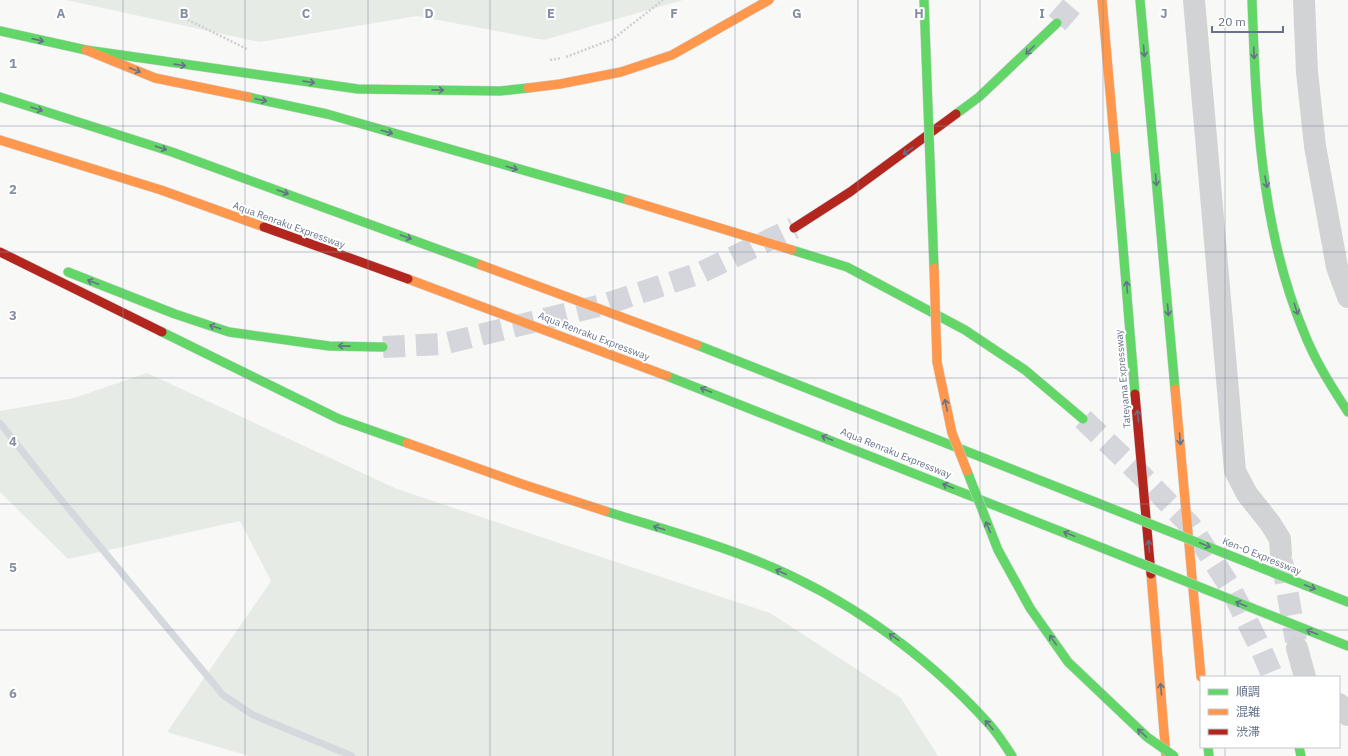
<svg xmlns="http://www.w3.org/2000/svg" width="1348" height="756" viewBox="0 0 1348 756" font-family="'IBM Plex Sans','Noto Sans JP',sans-serif">
	<style>
		.green { fill: #e7ebe5 }
		.lines { fill: none; stroke-linecap: round; stroke-linejoin: round }
		.stream { stroke: #d5d9de; stroke-width: 7 }
		.street-tunnel { stroke: #d4d6dc; stroke-width: 22; stroke-dasharray: 22 11; stroke-linecap: butt }
		.highway-tunnel { stroke: #d4d6dc; stroke-width: 22; stroke-dasharray: 22 11; stroke-linecap: butt }
		.fast-casing { stroke: #d3d4d6; stroke-width: 10 }
		.slow-casing { stroke: #d3d4d6; stroke-width: 10 }
		.jam-casing { stroke: #d3d4d6; stroke-width: 10 }
		.path { stroke: #cecfd1; stroke-width: 2.5; stroke-dasharray: 2 2; stroke-linecap: butt }
		.street { stroke: #d2d3d4; stroke-width: 22 }
		.fast { stroke: #63d668; stroke-width: 9 }
		.slow { stroke: #ff974d; stroke-width: 9 }
		.jam { stroke: #b3261e; stroke-width: 9 }
		.fast-bridge-casing { stroke: #d3d4d6; stroke-width: 10; stroke-linecap: butt }
		.slow-bridge-casing { stroke: #d3d4d6; stroke-width: 10; stroke-linecap: butt }
		.fast-bridge { stroke: #63d668; stroke-width: 9 }
		.slow-bridge { stroke: #ff974d; stroke-width: 9 }
		.oneway { stroke: #667289 }
		.grid { fill: none; stroke: #858ea0; stroke-width: 1; stroke-opacity: 0.55 }
		.labels { text-anchor: middle; dominant-baseline: central; stroke-width: 4; stroke-linejoin: round; paint-order: stroke }
		.street-label { font-size: 10px; fill: #667289; stroke: #fff }
		.grid-label { font-size: 13px; text-anchor: middle; font-weight: bold; fill: #858ea0; stroke: #fff; stroke-width: 4; stroke-linejoin: round; paint-order: stroke }
	</style>
	<rect width="100%" height="100%" fill="#f8f8f7"/>
	<g class="green">
		<polygon points="66,0 683,0 544,40 417,16 260,42"/>
		<polygon points="147,373 397,489 770,613 901,698 938,756 249,756 167,732 271,581 240,521 68,559 0,492 0,411 74,398"/>
	</g>
	<g class="lines">
		<polyline class="stream" points="0,423 49,485 223,695 253,715 352,756"/>
		<polyline class="street-tunnel" points="1282,561 1296,641"/>
		<g class="highway-tunnel">
			<polyline points="1057,23 1077,0"/>
			<polyline points="383,347 443,344 606,304 700,273 794,228"/>
			<polyline points="1083,419 1136,470 1190,525 1229,585 1261,649 1273,677"/>
		</g>
		<g class="fast-casing">
			<g id="fast">
				<polyline points="1140,0 1175,389"/>
				<path d="M1252 0C1256 110 1260 226 1303 330 1314 359 1331 386 1348 412"/>
				<polyline points="0,31 86,50 358,89 500,91 528,88"/>
				<polyline points="0,97 172,152 481,265"/>
				<polyline points="248,97 327,114 628,200"/>
				<polyline points="956,114 979,97 1057,23"/>
				<polyline points="1115,149 1135,394"/>
				<polyline points="792,250 847,267 965,330 1025,370 1083,419"/>
				<polyline points="68,272 175,314 229,332 329,346 383,347"/>
				<polyline points="162,332 339,419 407,443"/>
				<polyline points="697,345 1095,502"/>
				<polyline points="667,376 1105,549"/>
				<path d="M605 511C652 526 701 539 747 557 839 592 923 651 989 724 998 734 1005 745 1012 756"/>
				<polyline points="1274,573 1348,602"/>
				<polyline points="1277,618 1348,646"/>
				<polyline points="1208,747 1209,756"/>
				<polyline points="1299,747 1301,756"/>
			</g>
		</g>
		<g class="slow-casing">
			<g id="slow">
				<polyline points="1102,0 1115,149"/>
				<polyline points="86,50 155,78 248,97"/>
				<polyline points="528,88 560,84 621,72 672,55 769,0"/>
				<polyline points="0,140 161,190 264,227"/>
				<polyline points="628,200 792,250"/>
				<polyline points="481,265 697,345"/>
				<polyline points="408,279 667,376"/>
				<polyline points="1175,389 1201,677"/>
				<polyline points="407,443 522,484 605,511"/>
				<polyline points="1151,574 1166,756"/>
			</g>
		</g>
		<g class="jam-casing">
			<g id="jam">
				<polyline points="264,227 408,279"/>
				<polyline points="794,228 850,192 956,114"/>
				<polyline points="0,252 162,332"/>
				<polyline points="1135,394 1151,574"/>
			</g>
		</g>
		<g class="path">
			<polyline points="184,18 247,49"/>
			<polyline points="566,57 613,39 663,0"/>
			<polyline points="550,60 561,58"/>
		</g>
		<g class="street">
			<polyline points="1194,0 1235,471 1247,494 1270,523 1280,539 1281,555"/>
			<polyline points="1304,0 1307,72 1315,146 1337,267 1348,297"/>
			<polyline points="1297,648 1305,677"/>
			<polyline points="1339,704 1348,715"/>
		</g>
		<use href="#fast" class="fast"/>
		<use href="#slow" class="slow"/>
		<use href="#jam" class="jam"/>
		<g class="fast-bridge-casing">
			<g id="fast-bridge">
				<polyline points="924,0 934,268"/>
				<polyline points="967,471 998,550 1030,608 1068,662 1147,737 1174,756"/>
				<polyline points="1095,502 1274,573"/>
				<polyline points="1105,549 1277,618"/>
			</g>
		</g>
		<g class="slow-bridge-casing">
			<polyline id="slow-bridge" points="934,268 937,362 952,433 967,471"/>
		</g>
		<use href="#fast-bridge" class="fast-bridge"/>
		<use href="#slow-bridge" class="slow-bridge"/>
	</g>
	<defs><path id="oneway-shaft" d="M-6 0H5M1.5-3L5.5 0L1.5 3" fill="none" stroke-width="1.6" stroke-linecap="round" stroke-linejoin="round"/></defs>
	<g class="oneway">
		<use href="#oneway-shaft" transform="translate(38 40) rotate(13)"/>
		<use href="#oneway-shaft" transform="translate(1030 50) rotate(135)"/>
		<use href="#oneway-shaft" transform="translate(1144 51) rotate(85)"/>
		<use href="#oneway-shaft" transform="translate(1254 53) rotate(88)"/>
		<use href="#oneway-shaft" transform="translate(180 65) rotate(8)"/>
		<use href="#oneway-shaft" transform="translate(135 70) rotate(22)"/>
		<use href="#oneway-shaft" transform="translate(309 82) rotate(8)"/>
		<use href="#oneway-shaft" transform="translate(438 90) rotate(1)"/>
		<use href="#oneway-shaft" transform="translate(261 100) rotate(12)"/>
		<use href="#oneway-shaft" transform="translate(37 109) rotate(18)"/>
		<use href="#oneway-shaft" transform="translate(387 132) rotate(16)"/>
		<use href="#oneway-shaft" transform="translate(161 148) rotate(18)"/>
		<use href="#oneway-shaft" transform="translate(908 151) rotate(144)"/>
		<use href="#oneway-shaft" transform="translate(512 168) rotate(16)"/>
		<use href="#oneway-shaft" transform="translate(1156 180) rotate(85)"/>
		<use href="#oneway-shaft" transform="translate(1266 182) rotate(80)"/>
		<use href="#oneway-shaft" transform="translate(283 192) rotate(20)"/>
		<use href="#oneway-shaft" transform="translate(406 237) rotate(20)"/>
		<use href="#oneway-shaft" transform="translate(93 282) rotate(-159)"/>
		<use href="#oneway-shaft" transform="translate(1127 287) rotate(-95)"/>
		<use href="#oneway-shaft" transform="translate(1296 309) rotate(72)"/>
		<use href="#oneway-shaft" transform="translate(1168 310) rotate(85)"/>
		<use href="#oneway-shaft" transform="translate(215 327) rotate(-162)"/>
		<use href="#oneway-shaft" transform="translate(344 346) rotate(-179)"/>
		<use href="#oneway-shaft" transform="translate(706 390) rotate(-159)"/>
		<use href="#oneway-shaft" transform="translate(946 405) rotate(-102)"/>
		<use href="#oneway-shaft" transform="translate(1138 416) rotate(-95)"/>
		<use href="#oneway-shaft" transform="translate(827 438) rotate(-158)"/>
		<use href="#oneway-shaft" transform="translate(1180 439) rotate(85)"/>
		<use href="#oneway-shaft" transform="translate(948 486) rotate(-158)"/>
		<use href="#oneway-shaft" transform="translate(988 527) rotate(-113)"/>
		<use href="#oneway-shaft" transform="translate(659 528) rotate(-162)"/>
		<use href="#oneway-shaft" transform="translate(1069 534) rotate(-158)"/>
		<use href="#oneway-shaft" transform="translate(1205 545) rotate(22)"/>
		<use href="#oneway-shaft" transform="translate(1149 546) rotate(-95)"/>
		<use href="#oneway-shaft" transform="translate(781 572) rotate(-155)"/>
		<use href="#oneway-shaft" transform="translate(1310 587) rotate(22)"/>
		<use href="#oneway-shaft" transform="translate(1241 604) rotate(-158)"/>
		<use href="#oneway-shaft" transform="translate(1312 632) rotate(-159)"/>
		<use href="#oneway-shaft" transform="translate(894 637) rotate(-146)"/>
		<use href="#oneway-shaft" transform="translate(1053 640) rotate(-125)"/>
		<use href="#oneway-shaft" transform="translate(1161 689) rotate(-95)"/>
		<use href="#oneway-shaft" transform="translate(989 725) rotate(-131)"/>
		<use href="#oneway-shaft" transform="translate(1142 733) rotate(-138)"/>
	</g>
	<path class="grid" d="M123 0V756M245 0V756M368 0V756M490 0V756M613 0V756M735 0V756M858 0V756M980 0V756M1103 0V756M1225 0V677M0 126H1348M0 252H1348M0 378H1348M0 504H1348M0 630H1348M1225 747V756"/>
	<g class="labels">
		<g class="street-label">
			<text transform="translate(289 225) rotate(20)">Aqua Renraku Expressway</text>
			<text transform="translate(594 336) rotate(21)">Aqua Renraku Expressway</text>
			<text transform="translate(1123 379) rotate(-95)">Tateyama Expressway</text>
			<text transform="translate(896 453) rotate(22)">Aqua Renraku Expressway</text>
			<text transform="translate(1262 556) rotate(22)">Ken-O Expressway</text>
		</g>
	</g>
	<g class="grid-label">
		<text x="61" y="18">A</text>
		<text x="184" y="18">B</text>
		<text x="306" y="18">C</text>
		<text x="429" y="18">D</text>
		<text x="551" y="18">E</text>
		<text x="674" y="18">F</text>
		<text x="797" y="18">G</text>
		<text x="919" y="18">H</text>
		<text x="1042" y="18">I</text>
		<text x="1164" y="18">J</text>
		<text x="13" y="68">1</text>
		<text x="13" y="194">2</text>
		<text x="13" y="320">3</text>
		<text x="13" y="446">4</text>
		<text x="13" y="572">5</text>
		<text x="13" y="698">6</text>
	</g>
	<rect x="1200" y="676" width="140" height="72" fill="#ffffff" stroke="#c2c7d0"/>
	<rect x="1208" y="689" width="20" height="6" fill="#63d668" stroke="#c2c7d0"/>
	<text x="1236" y="696" font-size="12" fill="#667289">順調</text>
	<rect x="1208" y="709" width="20" height="6" fill="#ff974d" stroke="#c2c7d0"/>
	<text x="1236" y="716" font-size="12" fill="#667289">混雑</text>
	<rect x="1208" y="729" width="20" height="6" fill="#b3261e" stroke="#c2c7d0"/>
	<text x="1236" y="736" font-size="12" fill="#667289">渋滞</text>
	<path d="M1212 26v6h71v-6" fill="none" stroke="#667289" stroke-width="2"/>
	<text x="1218" y="26" font-size="12" fill="#667289" stroke="#ffffff" stroke-width="3" paint-order="stroke">20 m</text>
</svg>
